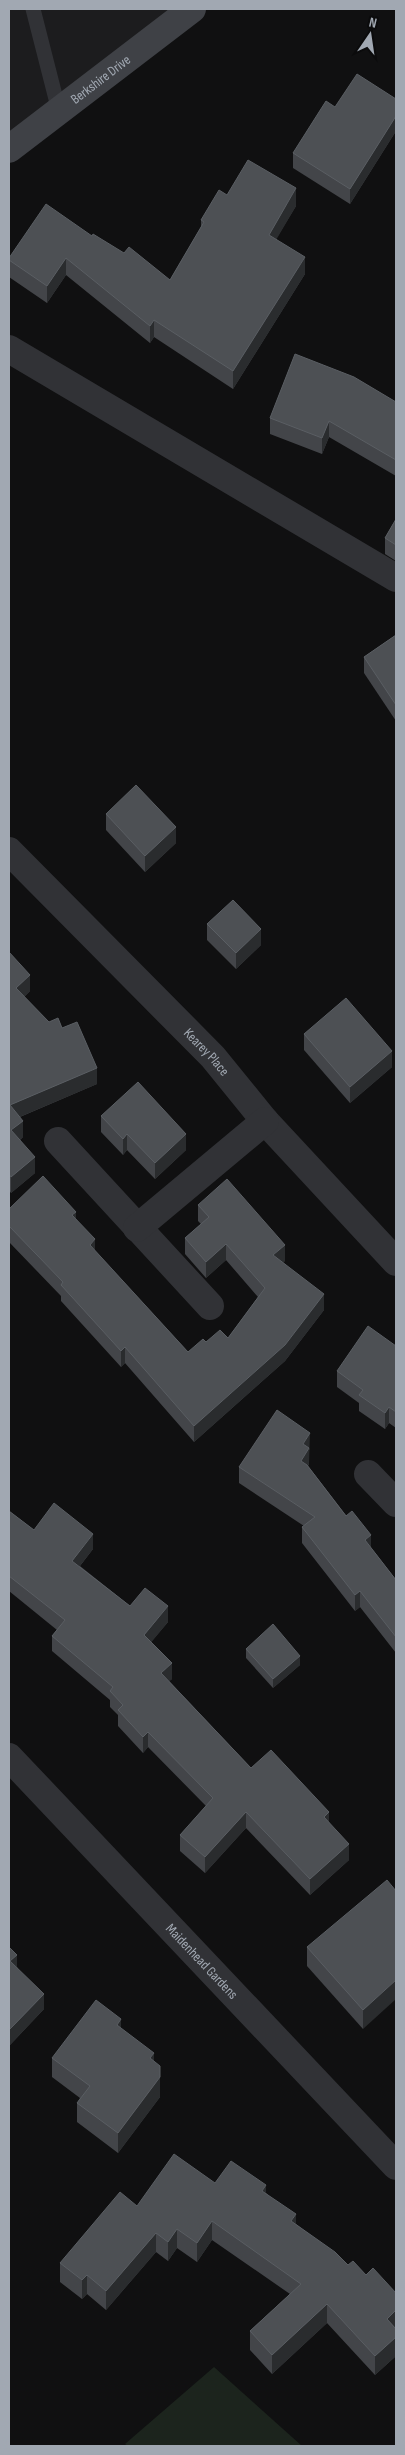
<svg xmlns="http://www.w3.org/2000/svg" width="405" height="2455" viewBox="0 0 405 2455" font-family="'Sofia Sans Condensed',sans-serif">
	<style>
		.built { fill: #1c1c1e }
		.green { fill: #1c241d }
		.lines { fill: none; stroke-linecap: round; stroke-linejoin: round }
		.lane { stroke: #313236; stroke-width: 15 }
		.street { stroke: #313236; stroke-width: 28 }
		.secondary { stroke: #3f4146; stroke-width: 28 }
		.wall { fill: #434549 }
		.shaded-wall { fill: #2a2c2e }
		.building { fill: #4d5054; stroke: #5a5e63 }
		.labels { text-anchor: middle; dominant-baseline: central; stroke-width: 4.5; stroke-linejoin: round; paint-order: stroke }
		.street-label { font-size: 14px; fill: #a1a8b2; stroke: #0b0b0c }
	</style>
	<rect width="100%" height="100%" fill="#101011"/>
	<polygon class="built" points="9,9 191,9 9,147"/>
	<polygon class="green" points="214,2367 302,2446 128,2446 125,2444"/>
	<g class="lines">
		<polyline class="lane" points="33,9 59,111"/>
		<g class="street">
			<polyline points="9,349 396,578"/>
			<path id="s1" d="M9 851 213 1057 265 1121 396 1262"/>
			<polyline points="58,1141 210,1306"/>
			<polyline points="137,1228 265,1121"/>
			<polyline points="368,1474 396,1503"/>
			<path id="s2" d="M9 1757 396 2166"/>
		</g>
		<path class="secondary" id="s3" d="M9 149 192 9"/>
	</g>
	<g class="wall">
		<polygon points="396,99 396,131 350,204 293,168 293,153 335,107"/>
		<polygon points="227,195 296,206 276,239 305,274 233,389 154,337 150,343 66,275 47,303 9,277 9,258 92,236 170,280 201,227 201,220"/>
		<polygon points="396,402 396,476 329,437 322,454 270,434 270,418"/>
		<polygon points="396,519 396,561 385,554 385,538"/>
		<polygon points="396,635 396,721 364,673 364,657"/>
		<polygon points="106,814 176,843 145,872 106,830"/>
		<polygon points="207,924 261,945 236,969 207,940"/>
		<polygon points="9,952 30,991 24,997 49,1022 62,1028 97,1084 20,1117 23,1137 20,1140 35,1173 11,1193 9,1190"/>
		<polygon points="304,1034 392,1067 350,1103 304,1050"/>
		<polygon points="101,1116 186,1150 155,1179 127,1150 123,1155 101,1132"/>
		<polygon points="198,1205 285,1261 283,1262 324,1310 285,1361 194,1442 125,1363 121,1367 61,1301 61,1296 9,1242 9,1209 76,1219 95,1251 188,1352 206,1342 228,1338 258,1297 226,1260 206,1278 185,1254 185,1238 201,1224 198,1221"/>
		<polygon points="396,1346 396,1428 389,1423 385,1429 359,1411 359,1403 337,1387 337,1371"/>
		<polygon points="310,1449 309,1450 309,1464 308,1466 396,1580 396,1653 360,1607 355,1611 302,1543 302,1527 304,1526 239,1483 239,1467"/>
		<polygon points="9,1511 34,1530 93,1549 80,1566 130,1606 168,1622 151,1642 172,1679 169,1681 251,1768 329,1822 349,1860 310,1895 246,1828 205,1873 180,1851 180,1835 206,1806 148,1747 143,1753 118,1726 118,1715 110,1707 110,1700 52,1651 52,1636 57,1630 9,1591"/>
		<polygon points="246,1649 300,1665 273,1688 246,1658"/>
		<polygon points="396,1891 363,2029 307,1966 307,1947"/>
		<polygon points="9,1947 17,1967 44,2009 10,2045 9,2044"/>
		<polygon points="52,2058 154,2061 160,2097 118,2153 77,2122 77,2103 80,2098 52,2077"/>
		<polygon points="215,2183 266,2193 296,2224 348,2265 396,2293 396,2356 375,2375 327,2323 272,2374 250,2350 250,2331 290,2294 212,2240 197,2262 177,2248 168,2261 156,2252 106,2310 87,2294 82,2299 60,2282 60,2263 137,2206"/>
	</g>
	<g class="shaded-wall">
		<polygon points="396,116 396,131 350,204 350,189"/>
		<polygon points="296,188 296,206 269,252 269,235"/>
		<polygon points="305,257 305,274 233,389 233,371"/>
		<polygon points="66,258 66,275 47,303 47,286"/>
		<polygon points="154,320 154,337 150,343 150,326"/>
		<polygon points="329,421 329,437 322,454 322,438"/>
		<polygon points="176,827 176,843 145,872 145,856"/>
		<polygon points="261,929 261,945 236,969 236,953"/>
		<polygon points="30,975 30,991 16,1004 16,988"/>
		<polygon points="392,1051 392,1067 350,1103 350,1087"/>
		<polygon points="97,1068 97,1084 10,1121 10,1105"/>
		<polygon points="23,1121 23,1137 11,1146 11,1130"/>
		<polygon points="127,1134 127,1150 123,1155 123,1139"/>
		<polygon points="186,1134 186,1150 155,1179 155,1163"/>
		<polygon points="35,1157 35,1173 11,1193 11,1177"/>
		<polygon points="76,1212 76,1228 72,1215"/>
		<polygon points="95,1239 95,1255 90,1245"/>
		<polygon points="226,1244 226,1260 206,1278 206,1262"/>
		<polygon points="285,1245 285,1261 273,1271 273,1255"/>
		<polygon points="324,1294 324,1310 285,1361 194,1442 194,1426"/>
		<polygon points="125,1347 125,1363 121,1367 121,1351"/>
		<polygon points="389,1407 389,1423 385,1429 385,1413"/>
		<polygon points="310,1433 309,1464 301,1477 301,1461 303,1444"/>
		<polygon points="93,1534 93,1549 72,1576 72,1561"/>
		<polygon points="371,1535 371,1551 365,1540"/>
		<polygon points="360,1591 360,1607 355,1611 355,1595"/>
		<polygon points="168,1606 168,1622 144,1651 144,1635"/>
		<polygon points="300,1656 300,1665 273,1688 273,1679"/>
		<polygon points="172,1663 172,1679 161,1689 161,1673"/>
		<polygon points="148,1732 148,1747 143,1753 143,1737"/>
		<polygon points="246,1812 246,1828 205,1873 205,1857"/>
		<polygon points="329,1812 329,1828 324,1817"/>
		<polygon points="349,1844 349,1860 310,1895 310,1879"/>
		<polygon points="17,1955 17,1971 10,1961"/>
		<polygon points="396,1980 396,1999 363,2029 363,2010"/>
		<polygon points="44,1994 44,2009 10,2045 10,2029"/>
		<polygon points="121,2019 121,2039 117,2025"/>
		<polygon points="154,2053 154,2073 150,2058"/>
		<polygon points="160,2077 160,2097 118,2153 118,2133"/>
		<polygon points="266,2185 266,2204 262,2191"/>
		<polygon points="296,2214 296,2233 291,2221"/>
		<polygon points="212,2221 212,2240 197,2262 197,2243"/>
		<polygon points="177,2229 177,2248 168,2261 168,2242"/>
		<polygon points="156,2233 156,2252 106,2310 106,2291"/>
		<polygon points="87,2275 87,2294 82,2299 82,2280"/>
		<polygon points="327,2304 327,2323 272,2374 272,2355"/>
		<polygon points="396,2310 396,2329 387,2319"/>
		<polygon points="396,2337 396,2356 375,2375 375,2356"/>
	</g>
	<g class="building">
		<polygon points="357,74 396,99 396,116 350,189 293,153 326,101 335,107"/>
		<polygon points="248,160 296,188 269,235 305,257 233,371 154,320 150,326 66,258 47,286 9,260 9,258 46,204 92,236 93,234 124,253 129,247 170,280 204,222 201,220 219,190 227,195"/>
		<polygon points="295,354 354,377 396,402 396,460 329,421 322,438 270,418"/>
		<polygon points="396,519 396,545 385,538"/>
		<polygon points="396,635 396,705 364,657"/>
		<polygon points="136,785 176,827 145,856 106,814"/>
		<polygon points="233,900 261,929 236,953 207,924"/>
		<polygon points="9,952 30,975 16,988 49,1022 58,1018 62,1028 77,1022 97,1068 10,1105 23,1121 11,1130 35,1157 11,1177 9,1174"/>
		<polygon points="346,998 392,1051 350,1087 304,1034"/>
		<polygon points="138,1082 186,1134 155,1163 127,1134 123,1139 101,1116"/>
		<polygon points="43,1176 76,1212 72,1215 95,1239 90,1245 188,1352 203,1339 206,1342 220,1330 228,1338 265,1288 226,1244 206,1262 185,1238 209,1217 198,1205 227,1179 285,1245 273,1255 324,1294 285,1345 194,1426 125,1347 121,1351 61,1285 63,1282 9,1226 9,1209"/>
		<polygon points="368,1326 396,1346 396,1412 389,1407 385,1413 359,1395 363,1390 337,1371"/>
		<polygon points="277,1410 310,1433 303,1444 309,1448 301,1461 307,1465 346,1516 352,1511 371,1535 365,1540 396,1580 396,1637 360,1591 355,1595 302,1527 315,1517 239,1467"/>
		<polygon points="54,1503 93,1534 72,1561 130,1606 145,1588 168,1606 144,1635 172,1663 161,1673 251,1768 271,1750 329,1812 324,1817 349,1844 310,1879 246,1812 205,1857 180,1835 213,1798 148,1732 143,1737 118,1710 123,1705 110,1691 113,1687 52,1636 65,1620 9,1576 9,1511 34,1530"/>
		<polygon points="273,1624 300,1656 273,1679 246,1649"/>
		<polygon points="387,1880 396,1891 396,1980 363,2010 307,1947"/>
		<polygon points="9,1947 17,1955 10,1961 44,1994 10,2029 9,2029"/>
		<polygon points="96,2000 121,2019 117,2025 154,2053 150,2058 160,2066 160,2077 118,2133 77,2103 90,2086 52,2058"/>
		<polygon points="174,2154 215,2183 231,2161 266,2185 262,2191 296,2214 291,2221 335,2252 348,2265 353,2261 366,2275 373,2268 396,2293 396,2310 387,2319 396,2329 396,2337 375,2356 327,2304 272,2355 250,2331 301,2284 212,2221 197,2243 177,2229 168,2242 156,2233 106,2291 87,2275 82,2280 60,2263 120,2192 137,2206"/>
	</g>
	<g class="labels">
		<g class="street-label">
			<text stroke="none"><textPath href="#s3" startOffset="115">Berkshire Drive</textPath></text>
			<text stroke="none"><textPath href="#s1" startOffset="282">Kearey Place</textPath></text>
			<text stroke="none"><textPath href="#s2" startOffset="281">Maidenhead Gardens</textPath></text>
		</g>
	</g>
	<rect width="405" height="2455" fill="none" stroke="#a1a8b2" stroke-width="20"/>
	<g transform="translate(370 35) rotate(13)" stroke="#0b0b0c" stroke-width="4" paint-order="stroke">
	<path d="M0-4L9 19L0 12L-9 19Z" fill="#a1a8b2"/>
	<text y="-8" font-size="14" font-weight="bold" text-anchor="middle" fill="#a1a8b2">N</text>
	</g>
</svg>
